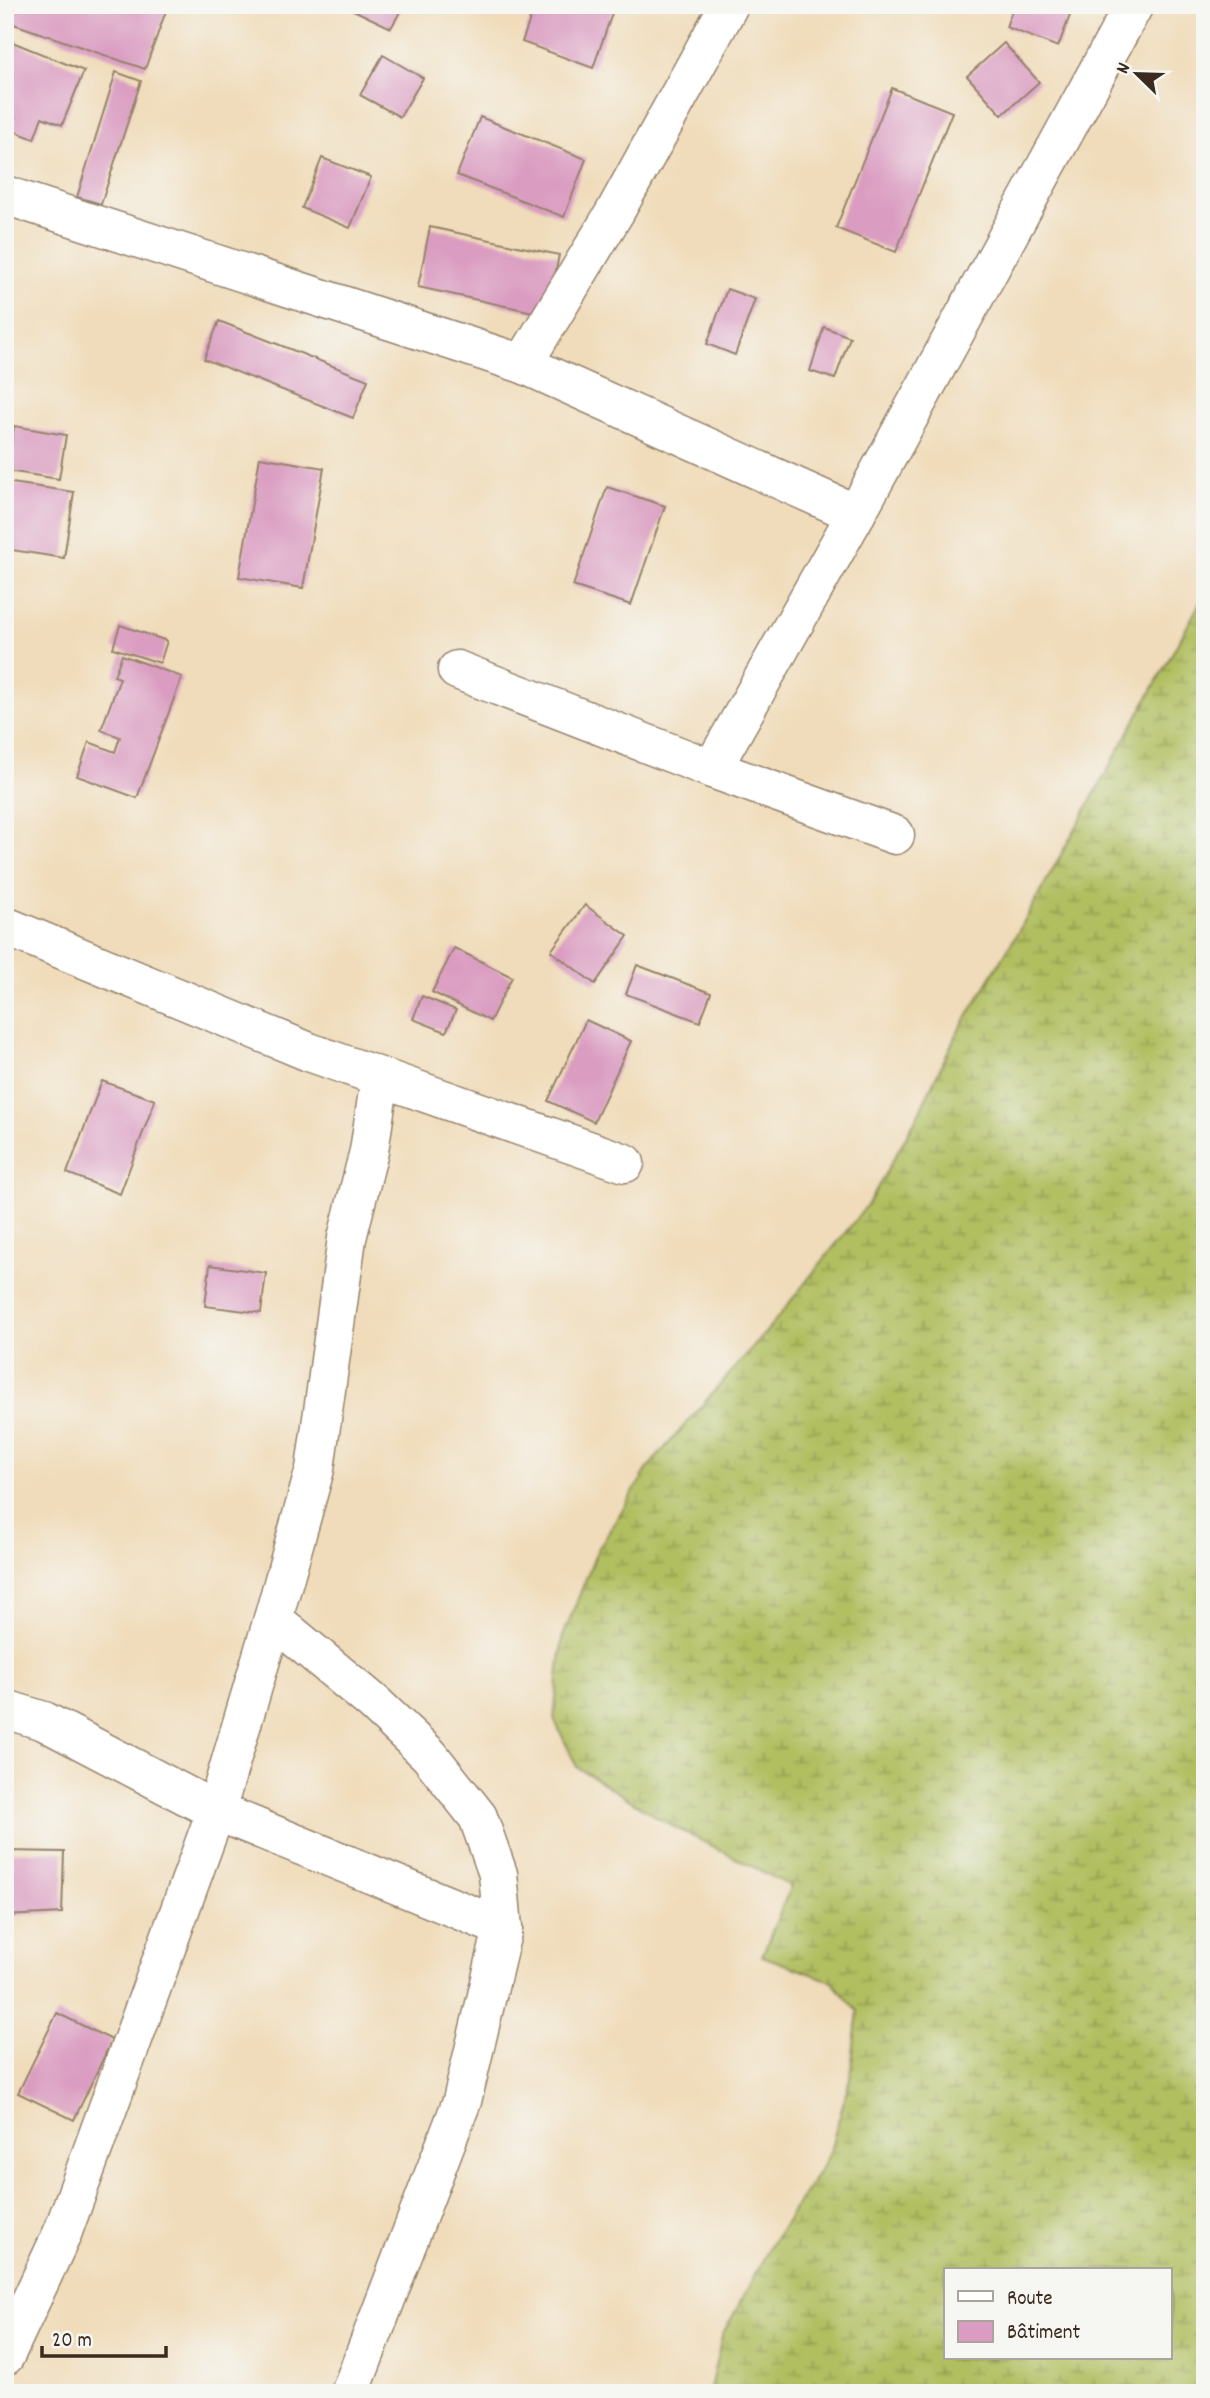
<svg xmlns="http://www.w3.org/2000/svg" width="1210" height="2398" viewBox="0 0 1210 2398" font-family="Dekko,sans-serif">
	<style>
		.wetland { fill: url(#wetland-marsh); stroke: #767440; stroke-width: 2; fill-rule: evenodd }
		.building { fill: #da9cc1 }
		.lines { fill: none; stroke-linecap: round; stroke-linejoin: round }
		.street-casing { stroke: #96836c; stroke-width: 41 }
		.street { stroke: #fff; stroke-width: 38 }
	</style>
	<defs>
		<pattern id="wetland-marsh" width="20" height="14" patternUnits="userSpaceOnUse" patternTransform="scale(1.75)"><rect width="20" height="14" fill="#b1bf61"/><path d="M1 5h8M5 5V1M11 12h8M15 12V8" fill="none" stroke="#919b4f"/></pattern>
	</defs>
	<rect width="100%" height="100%" fill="#f6f6f2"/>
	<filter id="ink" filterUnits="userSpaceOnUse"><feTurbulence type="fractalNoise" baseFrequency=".0143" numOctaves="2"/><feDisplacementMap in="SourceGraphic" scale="14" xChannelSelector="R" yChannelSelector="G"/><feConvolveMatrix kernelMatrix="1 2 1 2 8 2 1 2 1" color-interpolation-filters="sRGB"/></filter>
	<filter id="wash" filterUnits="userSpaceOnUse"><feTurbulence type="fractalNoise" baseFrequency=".00686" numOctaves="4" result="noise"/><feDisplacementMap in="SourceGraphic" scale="28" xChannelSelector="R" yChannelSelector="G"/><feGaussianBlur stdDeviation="1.57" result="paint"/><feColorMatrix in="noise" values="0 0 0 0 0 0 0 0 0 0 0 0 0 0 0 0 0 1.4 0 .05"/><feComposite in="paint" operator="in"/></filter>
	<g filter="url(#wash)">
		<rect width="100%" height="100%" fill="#f0dcba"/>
		<path class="wetland" d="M1205 594V2393H709L722 2336 771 2245 829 2155 850 2078 858 2011 831 1981 762 1956 791 1886 670 1825 577 1767 554 1719 562 1639 597 1551 650 1465 766 1332 868 1204 916 1119 956 1035 1021 927ZM946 2270H1170V2358H946Z"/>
		<g id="blocks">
			<g class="building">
				<polygon points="5,5 159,5 167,8 145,69 5,21"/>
				<polygon points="343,5 404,5 391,28"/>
				<polygon points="535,5 615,5 593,68 522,42"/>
				<polygon points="1014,5 1074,5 1058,47 1006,27"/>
				<polygon points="5,39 84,71 62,125 42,117 34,139 11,130 15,118 5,114"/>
				<polygon points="1004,43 1039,82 1002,115 967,76"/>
				<polygon points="383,55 423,78 400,117 360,95"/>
				<polygon points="116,72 141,81 101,204 77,197"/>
				<polygon points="892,88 952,112 896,252 836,228"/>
				<polygon points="480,117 586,159 564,217 457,175"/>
				<polygon points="322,158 371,177 350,228 302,208"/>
				<polygon points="430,227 559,255 547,315 418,287"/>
				<polygon points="727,289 755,299 735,355 707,344"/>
				<polygon points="219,321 368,380 353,418 204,359"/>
				<polygon points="824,327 850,337 835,379 810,371"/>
				<polygon points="14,426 66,435 59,479 7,471"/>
				<polygon points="260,457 324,468 303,588 239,577"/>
				<polygon points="5,482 74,492 64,558 5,549"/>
				<polygon points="607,487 665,506 631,605 573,586"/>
				<polygon points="120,625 167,641 160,663 113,648"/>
				<polygon points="122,655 182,677 137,798 77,776 89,742 115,752 120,737 101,730 120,678 114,676"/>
				<polygon points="585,905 628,936 595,984 551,951"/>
				<polygon points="454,948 512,977 490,1021 432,992"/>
				<polygon points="637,965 711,993 700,1022 626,994"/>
				<polygon points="422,996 456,1010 446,1032 413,1019"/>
				<polygon points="586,1020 631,1041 594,1122 548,1101"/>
				<polygon points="102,1081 155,1100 120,1194 67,1173"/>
				<polygon points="210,1265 266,1273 261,1313 205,1306"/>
				<polygon points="5,1851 64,1852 62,1913 5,1916"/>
				<polygon points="57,2013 112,2040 74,2120 18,2093"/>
			</g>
		</g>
	</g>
	<g filter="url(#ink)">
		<use href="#blocks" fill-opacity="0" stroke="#96836c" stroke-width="2"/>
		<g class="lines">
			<g class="street-casing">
				<g id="street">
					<polyline points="5,195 523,364 856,514"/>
					<polyline points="523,364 615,212 729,5"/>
					<polyline points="457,670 712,769 895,835"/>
					<polyline points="712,769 856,514 1134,5"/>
					<polyline points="5,926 309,1052 625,1163"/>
					<polyline points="273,1619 374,1703 429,1755 478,1817 498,1874 503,1928 462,2101 350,2393"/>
					<polyline points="5,1709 44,1721 216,1811 503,1928"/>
					<polyline points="5,2356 62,2234 216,1811 273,1619 315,1469 347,1238 369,1151 380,1078"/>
				</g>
			</g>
			<use href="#street" class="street"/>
		</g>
	</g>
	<rect width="1210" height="2398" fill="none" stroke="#f6f6f2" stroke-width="28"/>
	<rect x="944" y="2268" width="228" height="91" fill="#f6f6f2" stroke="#aba49d" stroke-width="2"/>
	<rect x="958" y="2291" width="35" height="10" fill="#ffffff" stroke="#aba49d" stroke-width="2"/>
	<text x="1007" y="2304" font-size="21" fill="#3b2a1e">Route</text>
	<rect x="958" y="2321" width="35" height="21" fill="#da9cc1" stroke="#aba49d" stroke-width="2"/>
	<text x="1007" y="2338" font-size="21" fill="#3b2a1e">Bâtiment</text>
	<g transform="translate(1137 74) rotate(293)" stroke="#f6f6f2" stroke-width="5" paint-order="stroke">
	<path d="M0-5L12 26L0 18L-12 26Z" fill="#3b2a1e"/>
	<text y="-10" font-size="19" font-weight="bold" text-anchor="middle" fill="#3b2a1e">N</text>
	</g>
	<path d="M42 2346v10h124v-10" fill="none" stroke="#3b2a1e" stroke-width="3.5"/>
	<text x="52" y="2346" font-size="21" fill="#3b2a1e" stroke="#f6f6f2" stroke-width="5" paint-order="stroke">20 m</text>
</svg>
